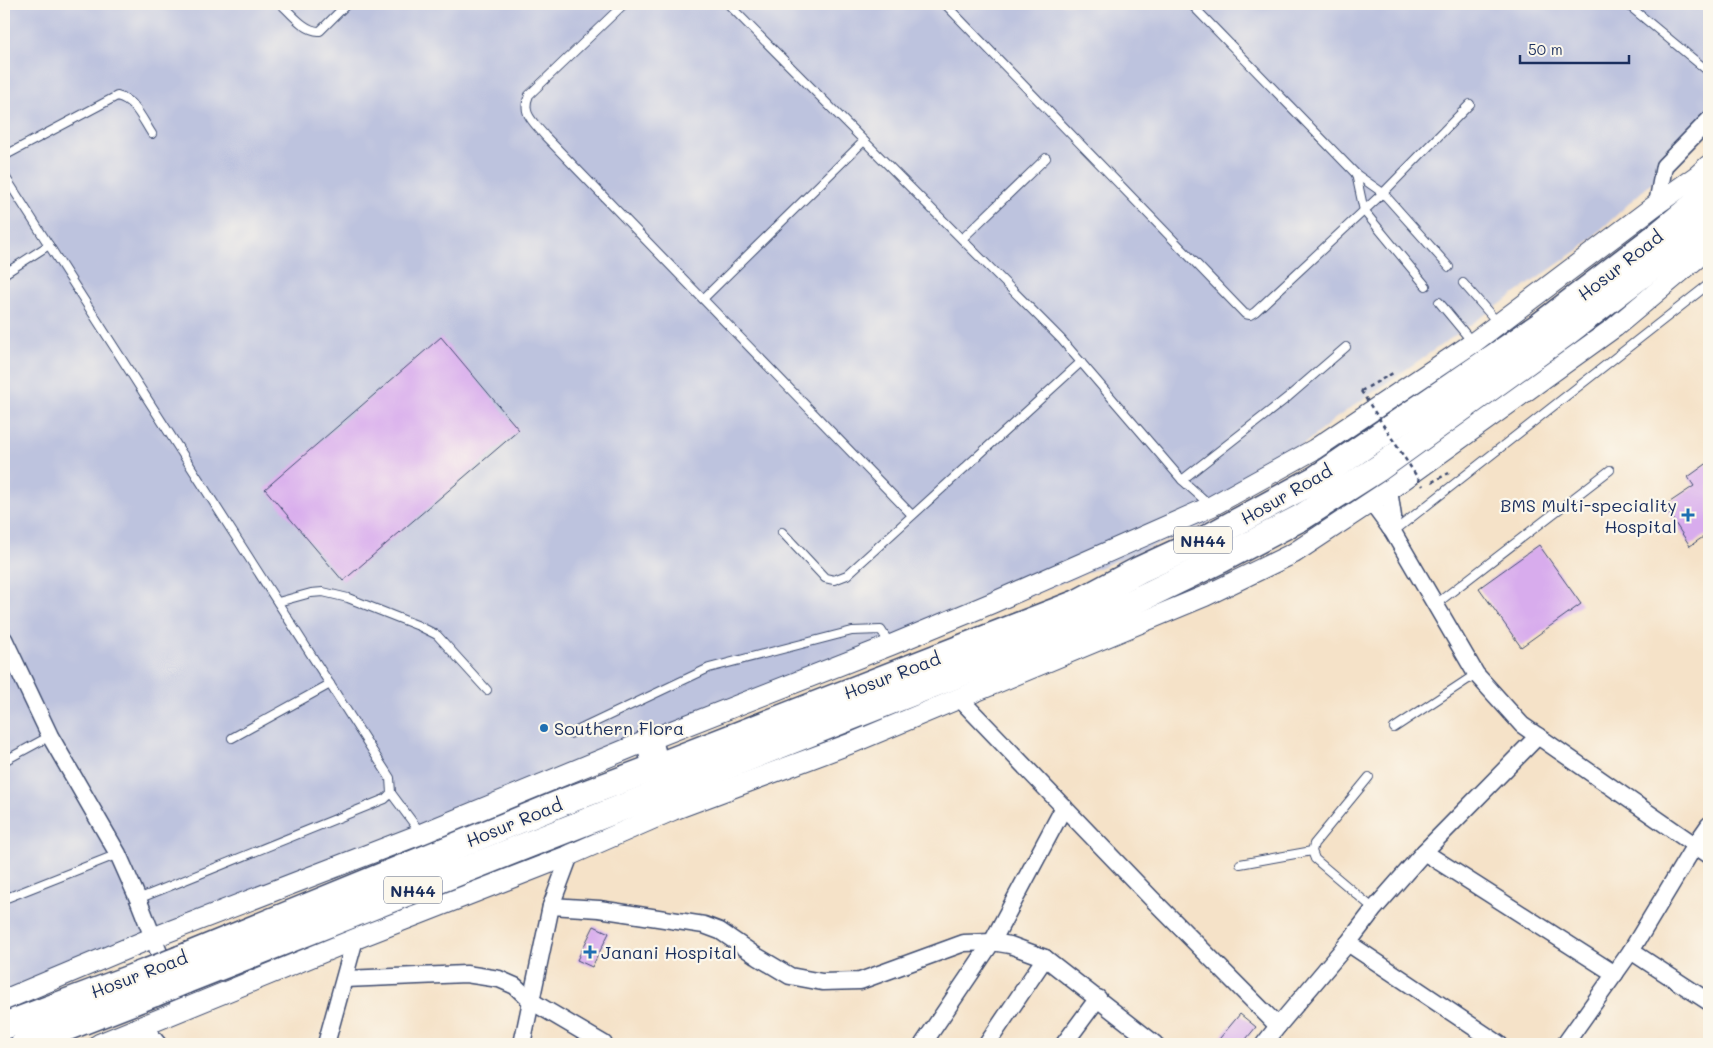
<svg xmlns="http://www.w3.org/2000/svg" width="1713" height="1048" viewBox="0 0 1713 1048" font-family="Mali,sans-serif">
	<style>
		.industrial { fill: #bdc3de }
		.building { fill: #d8aced }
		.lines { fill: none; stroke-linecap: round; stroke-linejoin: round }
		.service-casing { stroke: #3c4a6e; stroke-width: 10 }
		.minor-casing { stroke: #3c4a6e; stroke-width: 19 }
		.tertiary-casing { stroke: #3c4a6e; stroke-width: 22 }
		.trunk-casing { stroke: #3c4a6e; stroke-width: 29 }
		.path { stroke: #3c4a6e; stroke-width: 2.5; stroke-dasharray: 4 4; stroke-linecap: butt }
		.service { stroke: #fff; stroke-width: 8 }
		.minor { stroke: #fff; stroke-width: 16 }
		.tertiary { stroke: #fff; stroke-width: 20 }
		.trunk { stroke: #fff; stroke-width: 26 }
		.trunk-bridge-casing { stroke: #3c4a6e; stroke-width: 29; stroke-linecap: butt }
		.path-bridge { stroke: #3c4a6e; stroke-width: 2.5; stroke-dasharray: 4 4; stroke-linecap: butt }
		.trunk-bridge { stroke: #fff; stroke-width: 26 }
		.poi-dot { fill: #1f6fb2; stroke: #fbf7ec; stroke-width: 2 }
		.labels { text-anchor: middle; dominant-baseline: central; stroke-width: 4.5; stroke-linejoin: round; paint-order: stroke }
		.shield { fill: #fbf7ec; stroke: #5e6b89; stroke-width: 1 }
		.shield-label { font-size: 16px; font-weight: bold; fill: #1b2f5e }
		.street-label { font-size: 18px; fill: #1b2f5e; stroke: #fbf7ec }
		.poi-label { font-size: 18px; fill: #1b2f5e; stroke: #fbf7ec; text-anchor: start }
	</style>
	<rect width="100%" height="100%" fill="#fbf7ec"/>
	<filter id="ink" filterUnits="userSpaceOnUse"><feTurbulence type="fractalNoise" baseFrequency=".02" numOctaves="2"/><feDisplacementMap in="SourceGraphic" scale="10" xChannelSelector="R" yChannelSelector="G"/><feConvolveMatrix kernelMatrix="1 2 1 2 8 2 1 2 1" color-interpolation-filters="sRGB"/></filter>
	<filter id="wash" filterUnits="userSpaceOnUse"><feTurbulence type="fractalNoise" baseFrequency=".0096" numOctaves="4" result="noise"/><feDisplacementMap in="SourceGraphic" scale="20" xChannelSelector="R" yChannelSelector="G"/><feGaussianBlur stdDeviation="1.12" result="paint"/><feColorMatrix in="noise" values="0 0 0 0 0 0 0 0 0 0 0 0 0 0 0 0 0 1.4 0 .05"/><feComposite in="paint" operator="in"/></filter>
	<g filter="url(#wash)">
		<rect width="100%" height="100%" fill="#f5e2c8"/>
		<polygon class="industrial" points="4,4 1709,4 1709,129 1581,248 1336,418 1205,525 798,689 4,1003"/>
		<g id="blocks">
			<g class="building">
				<polygon points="441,337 519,430 343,581 265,489"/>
				<polygon points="1709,462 1709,533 1690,546 1664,506 1694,486 1688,477"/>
				<polygon points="1539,545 1581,604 1521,647 1479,588"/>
				<polygon points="594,926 609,933 592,967 577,960"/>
				<polygon points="1240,1014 1256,1027 1242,1044 1215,1044"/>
			</g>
		</g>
	</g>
	<g filter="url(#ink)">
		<use href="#blocks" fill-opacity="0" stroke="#3c4a6e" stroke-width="1"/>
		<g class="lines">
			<g class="service-casing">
				<g id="service">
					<path d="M281 4C291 13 305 32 320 31L347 4"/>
					<path d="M624 4 529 95C521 114 533 121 545 136L912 515"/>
					<polyline points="728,4 1061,339 1182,480 1210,505"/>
					<polyline points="945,4 1245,314 1250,315 1255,312 1383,193 1470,104"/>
					<polyline points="1191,4 1356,174 1383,193 1449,267"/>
					<polyline points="1627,4 1709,72"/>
					<path d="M4 156 117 96C135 100 142 119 152 134"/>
					<polyline points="1356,174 1364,211 1426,286"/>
					<polyline points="4,175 390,778 391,793 385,799 138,899"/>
					<polyline points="962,239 1046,158"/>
					<polyline points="4,274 49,245"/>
					<polyline points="1463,283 1498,323"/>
					<polyline points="703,299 864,141"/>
					<polyline points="1439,302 1473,343"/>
					<polyline points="1182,480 1288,397 1346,347"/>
					<polyline points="782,532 825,578 834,580 847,575 1081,362"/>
					<polyline points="1393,532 1709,284"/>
					<polyline points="278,602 311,593 323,592 348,598 419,626 437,635 487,690"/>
					<polyline points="1436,604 1610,470"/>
					<polyline points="1394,728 1476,674"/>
					<polyline points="570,734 709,668 852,631 881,630 890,644"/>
					<polyline points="232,738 330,684"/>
					<polyline points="4,761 50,736"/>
					<polyline points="1369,777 1314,844 1312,851 1315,859 1374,909"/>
					<polyline points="391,793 420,832"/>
					<polyline points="1240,864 1312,851"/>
					<polyline points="4,899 118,854"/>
				</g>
			</g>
			<g class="minor-casing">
				<g id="minor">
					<polyline points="1657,204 1664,166 1709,120"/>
					<polyline points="1389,490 1393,517 1390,528"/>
					<polyline points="1371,502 1393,532 1476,674 1522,725 1709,855"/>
					<polyline points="4,639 50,736 118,854 138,899 181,1009"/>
					<polyline points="960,699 1152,899 1278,1026 1348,943"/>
					<polyline points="1424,852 1538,736"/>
					<polyline points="551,906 599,909 704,925 720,931 758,957 790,976 822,982 860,981 964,943 992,942 1010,945 1045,958 1155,1044"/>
					<polyline points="1631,951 1695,845 1709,825"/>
					<polyline points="345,979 466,974 499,979 515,986 531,1001 604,1044"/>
					<polyline points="144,1027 158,1044"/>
					<polyline points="326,1044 355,939"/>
					<polyline points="522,1044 551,906 570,855"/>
					<polyline points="923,1044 992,942 1064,807"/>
					<polyline points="987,1044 1045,958"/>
					<polyline points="1064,1044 1098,998"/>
					<polyline points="1264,1044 1278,1026"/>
					<polyline points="1499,1044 1348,943 1374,909 1424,852 1615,974"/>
					<polyline points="1565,1044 1631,951 1709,1002"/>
				</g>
			</g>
			<g class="tertiary-casing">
				<g id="tertiary">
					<polyline points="4,1000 152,938 421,834 649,740 891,645 992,603 1212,506 1315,449 1473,343 1657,204 1698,175 1709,165"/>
					<polyline points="99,1044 355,939 570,855 673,810 852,743 1205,596 1294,553 1389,490 1615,327 1709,248"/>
				</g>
			</g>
			<g class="trunk-casing">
				<g id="trunk">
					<polyline points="649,740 656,767"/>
					<polyline points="180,959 566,801 656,767 1077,603 1139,570 1204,540 1316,479 1541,325 1657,236 1709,193"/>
					<polyline points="184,981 1035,644 1100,618 1222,559 1302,517 1379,468 1566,333 1709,223"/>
					<polyline points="4,1026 147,972"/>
					<polyline points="24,1044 155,993"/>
				</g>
			</g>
			<g class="path">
				<polyline points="1361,391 1393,373 1394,375"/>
				<polyline points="1432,482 1449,473"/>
			</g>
			<use href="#service" class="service"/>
			<use href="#minor" class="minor"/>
			<use href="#tertiary" class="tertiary"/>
			<use href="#trunk" class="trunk"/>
			<g class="trunk-bridge-casing">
				<g id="trunk-bridge">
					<polyline points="147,972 180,959"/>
					<polyline points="155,993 184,981"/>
				</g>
			</g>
			<polyline class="path-bridge" points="1361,391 1423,486"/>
			<use href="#trunk-bridge" class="trunk-bridge"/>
		</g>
	</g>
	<g class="poi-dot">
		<path d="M1685.5 507.5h5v5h5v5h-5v5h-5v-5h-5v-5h5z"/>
		<circle cx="544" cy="728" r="5"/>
		<path d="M587.5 944.5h5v5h5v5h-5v5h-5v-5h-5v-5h5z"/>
	</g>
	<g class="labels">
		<g class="shield">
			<rect x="1174" y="526.5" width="58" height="27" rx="4"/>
			<rect x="384" y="876.5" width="58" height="27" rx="4"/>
		</g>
		<g class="shield-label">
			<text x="1203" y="540">NH44</text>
			<text x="413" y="890">NH44</text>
		</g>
		<g class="street-label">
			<text transform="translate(1620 265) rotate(-38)">Hosur Road</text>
			<text transform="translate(1286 494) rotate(-30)">Hosur Road</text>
			<text transform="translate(892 675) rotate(-21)">Hosur Road</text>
			<text transform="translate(514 822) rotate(-22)">Hosur Road</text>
			<text transform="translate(139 974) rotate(-21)">Hosur Road</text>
		</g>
		<g class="poi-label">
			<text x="1677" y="505" text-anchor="end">BMS Multi-speciality<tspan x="1677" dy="21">Hospital</tspan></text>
			<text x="554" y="728">Southern Flora</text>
			<text x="601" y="952">Janani Hospital</text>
		</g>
	</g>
	<rect width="1713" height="1048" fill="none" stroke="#fbf7ec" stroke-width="20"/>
	<path d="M1520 55v8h109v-8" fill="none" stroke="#1b2f5e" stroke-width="2.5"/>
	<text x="1528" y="55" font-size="15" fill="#1b2f5e" stroke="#fbf7ec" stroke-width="4" paint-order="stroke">50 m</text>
</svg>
